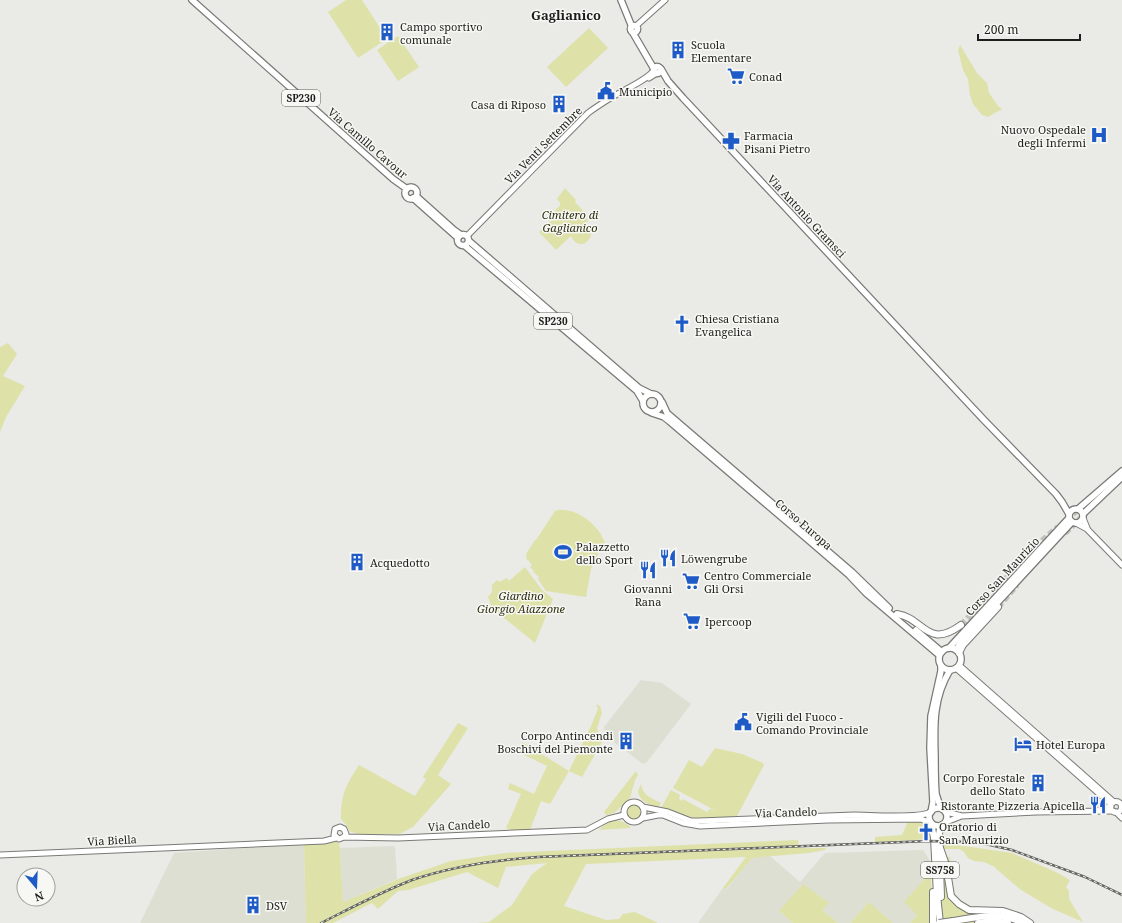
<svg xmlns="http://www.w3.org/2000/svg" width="1122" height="923" viewBox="0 0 1122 923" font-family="'Noto Serif',serif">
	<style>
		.built { fill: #dedfd3 }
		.green { fill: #dee2a9 }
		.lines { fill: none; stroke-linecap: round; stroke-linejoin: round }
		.highway-tunnel { stroke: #c1c1bd; stroke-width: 6; stroke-dasharray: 6 3; stroke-linecap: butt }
		.secondary-casing { stroke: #797a76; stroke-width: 7 }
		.primary-casing { stroke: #797a76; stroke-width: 8 }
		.highway-casing { stroke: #797a76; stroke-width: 8 }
		.secondary { stroke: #fff; stroke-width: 5 }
		.primary { stroke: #fff; stroke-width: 5.5 }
		.highway { stroke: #fff; stroke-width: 6 }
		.rail-casing { stroke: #646461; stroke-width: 2.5 }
		.rail { stroke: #f7f7f3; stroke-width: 1; stroke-dasharray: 3; stroke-linecap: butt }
		.highway-bridge-casing { stroke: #797a76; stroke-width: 8; stroke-linecap: butt }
		.highway-bridge { stroke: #fff; stroke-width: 6 }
		.labels { text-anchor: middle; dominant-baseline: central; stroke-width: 3; stroke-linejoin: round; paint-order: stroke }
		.shield { fill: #f7f7f3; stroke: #5e5e5c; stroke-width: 1 }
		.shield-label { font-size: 10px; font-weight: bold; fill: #1d1d1b }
		.poi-label { font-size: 11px; fill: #1d1d1b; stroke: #f7f7f3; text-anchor: start }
		.street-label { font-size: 11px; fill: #1d1d1b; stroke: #f7f7f3 }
		.park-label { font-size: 11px; font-style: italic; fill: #2e2f10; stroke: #f7f7f3 }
		.quarter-label { font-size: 13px; font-weight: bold; fill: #1d1d1b; stroke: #f7f7f3 }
	</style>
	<rect width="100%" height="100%" fill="#eaeae6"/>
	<g class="built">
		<polygon points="641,680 662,683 691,704 647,762 643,764 610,739 605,732 604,727"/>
		<polygon points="304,844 306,923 140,923 174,853"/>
		<polygon points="393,846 395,847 397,879 343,902 340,848"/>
		<polygon points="923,850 931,862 927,876 905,902 917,915 910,923 893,923 869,902 850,923 838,923 822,910 828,903 779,911 793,923 698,923 723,888 727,889 752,857 770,856 800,882 825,853"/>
	</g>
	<g class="green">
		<polygon points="346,0 362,0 387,39 358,58 328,12"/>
		<polygon points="589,28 608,48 566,87 547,67"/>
		<polygon points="398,36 419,67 398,81 377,50"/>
		<polygon points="960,45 977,73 987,83 989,93 998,106 1002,109 988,117 982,115 973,104 970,95 968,79 963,70 958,50"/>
		<path d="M565 188 576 200 575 202 586 214 585 216 587 218 588 221 585 224 589 228 591 235C587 247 576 247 571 236L556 250 539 232 555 217C553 211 556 209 560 206V203L557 199Z"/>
		<polygon points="8,343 17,354 3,376 25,386 6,417 0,432 0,347"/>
		<path d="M558 510C577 508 599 525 605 543L600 550 591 569 586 597 546 591 538 579 539 577 533 572 534 571 530 567 532 565 528 560H527L526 554 535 540H536L555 511Z"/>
		<polygon points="525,567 542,590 553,599 535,643 492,608 488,597 492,592 492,585 497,580 499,582 507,578 509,581"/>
		<polygon points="596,704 600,706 602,713 597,728 602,742 582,777 569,771 550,804 541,801 530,830 511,830 506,828 521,794 508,789 510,783 534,794 547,766 516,751 522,742 569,771 591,726 598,709"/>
		<path d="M458 723 468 728 438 775 451 784 413 827 399 834H358L349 831 347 826 341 819C340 796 347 783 359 765L415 796 426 779 423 777Z"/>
		<polygon points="715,748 742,754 763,763 764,765 737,816 733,817 693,818 661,808 671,790 680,795 679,799 682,801 683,799 707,812 710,809 716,811 673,788 689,760 702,767"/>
		<polygon points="636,771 638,775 635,780 630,798 614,813 606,815 604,812"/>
		<path d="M641 784C643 796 651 798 661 803L659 807C650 806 639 801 638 791Z"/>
		<circle cx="635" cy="812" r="8"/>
		<polygon points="613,820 621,821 630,826 630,828 599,830 606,823"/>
		<path d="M908 821C925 821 930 820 932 839L875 842V837L902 835Z"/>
		<polygon points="336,840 338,841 340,848 343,902 401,878 451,861 505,853 798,840 799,848 826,848 825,850 809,853 752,858 726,889 723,888 746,857 586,864 564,906 606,920 619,919 623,914 635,912 658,923 477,923 489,922 512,905 532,874 547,863 506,867 498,888 467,872 408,890 398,891 378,909 372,903 333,923 306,923 304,844 325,843"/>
		<polygon points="944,843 1012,853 1056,872 1070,880 1066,887 1069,891 1069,899 1083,922 1053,909 1021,890 993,866 984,862 974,861 968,858 964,852 959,849 944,849"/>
		<polygon points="942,853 950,858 951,889 960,902 967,906 993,908 980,923 941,923"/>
		<polygon points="931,862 931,884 937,923 910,923 917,915 904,902 927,876 929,878"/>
		<polygon points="803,884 829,903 822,910 838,923 793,923 779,911"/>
		<polygon points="869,902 893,923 850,923"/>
	</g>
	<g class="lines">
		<g class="highway-tunnel">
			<polyline points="1066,520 1082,506"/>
			<polyline points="1065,533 1086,513"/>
			<polyline points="998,607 1017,585"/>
			<polyline points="961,625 1044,539 1058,527"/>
		</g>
		<g class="secondary-casing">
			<g id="secondary">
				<polyline points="636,26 665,0"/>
				<polyline points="649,78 657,73"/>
				<path d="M467 236 588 113C596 107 604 102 612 97 622 91 649 79 654 70"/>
				<polyline points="1083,518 1087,528"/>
				<polyline points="1076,523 1087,529 1122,565"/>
				<polyline points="959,665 1114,802"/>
				<polyline points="956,668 1111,804"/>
				<circle cx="634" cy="812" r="10"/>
				<circle cx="1116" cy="807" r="5.5"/>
				<path d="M643 807 668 812 691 821H699L854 815C870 815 919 819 931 812"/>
				<polyline points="1096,811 1111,806"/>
				<polyline points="946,812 962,816 1036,812 1113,811"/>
				<polyline points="1116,812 1122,818"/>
				<polyline points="643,818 658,815 663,815 683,823 700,826 828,820 921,819 931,823"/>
				<polyline points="946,822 959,817"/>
				<polyline points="344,837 346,834 344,829 340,827 335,829 334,835 339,839 344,837 398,838 587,830 608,819 624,815"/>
				<polyline points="0,855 324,841 336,838"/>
			</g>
		</g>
		<g class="primary-casing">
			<g id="primary">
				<polyline points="192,0 393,179 407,189"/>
				<polyline points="621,0 632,27"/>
				<circle cx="634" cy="29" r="3.5"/>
				<polyline points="633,33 654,69"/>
				<circle cx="657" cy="70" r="3.5"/>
				<polyline points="661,69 668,81 683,98 984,420 1056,494 1062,502 1069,514"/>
				<circle cx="411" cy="193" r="6"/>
				<polyline points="416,196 454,230 461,235"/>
				<polyline points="413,198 458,238"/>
				<circle cx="463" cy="240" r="5.5"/>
				<polyline points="469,241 639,388 651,394"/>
				<polyline points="465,246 637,391 643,401"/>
				<circle cx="652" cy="403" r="9"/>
				<polyline points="662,402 667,413 852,572 889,608"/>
				<polyline points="652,413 664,417 669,421 806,538 849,575 867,594 939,655"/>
				<circle cx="1076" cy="516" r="7"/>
				<polyline points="1078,509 1122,471"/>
				<polyline points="1083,514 1122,477"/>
				<polyline points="916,630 942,652"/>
				<polyline points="949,648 1069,518"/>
				<circle cx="950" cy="659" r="11"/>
				<polyline points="956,650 961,642 1072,522"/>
				<circle cx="938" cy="817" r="9"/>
				<path d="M944 810 939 803 936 794C935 782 935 769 935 757 934 725 933 698 950 670"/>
				<polyline points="931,812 933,802 930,748 931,716 941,671 941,666"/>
			</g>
		</g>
		<g class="highway-casing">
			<g id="highway">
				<path d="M897 614C924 618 927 650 961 625"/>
				<polyline points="959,653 963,645 998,607"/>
				<polyline points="931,823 934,838 937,895 940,923"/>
				<polyline points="939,845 946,865 951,896 959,904 969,910 1003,911 1021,917 1030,923"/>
				<polyline points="941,897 939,834 940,829 945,824"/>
				<path d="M953 921C978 917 999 911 1023 923"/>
				<polyline points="933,923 933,892"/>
				<polyline points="978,923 993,921 1008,923"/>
			</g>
		</g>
		<use href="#secondary" class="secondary"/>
		<use href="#primary" class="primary"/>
		<use href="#highway" class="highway"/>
		<g class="rail-casing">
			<path id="rail" d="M321 923C351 908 381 892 412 880 453 866 495 860 538 857L929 841 971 842 990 845 1012 850 1085 877 1122 895"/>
		</g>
		<use href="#rail" class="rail"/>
		<g class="highway-bridge-casing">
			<polyline id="highway-bridge" points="939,923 953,921"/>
		</g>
		<use href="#highway-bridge" class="highway-bridge"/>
	</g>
	<defs>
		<g id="building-bare" transform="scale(1.38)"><path d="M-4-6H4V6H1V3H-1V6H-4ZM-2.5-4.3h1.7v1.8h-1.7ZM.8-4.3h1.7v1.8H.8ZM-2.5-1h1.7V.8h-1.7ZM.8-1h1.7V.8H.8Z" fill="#1e5bc7" stroke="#f7f7f3" stroke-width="2.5" paint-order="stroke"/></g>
		<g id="supermarket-bare" transform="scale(1.38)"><path d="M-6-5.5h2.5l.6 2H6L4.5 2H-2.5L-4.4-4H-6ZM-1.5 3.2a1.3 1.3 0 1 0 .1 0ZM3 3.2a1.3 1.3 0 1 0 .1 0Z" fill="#1e5bc7" stroke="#f7f7f3" stroke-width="2.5" paint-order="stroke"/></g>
		<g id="civic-bare" transform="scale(1.38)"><path d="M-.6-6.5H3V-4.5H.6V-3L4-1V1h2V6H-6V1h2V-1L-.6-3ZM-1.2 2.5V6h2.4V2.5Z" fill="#1e5bc7" stroke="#f7f7f3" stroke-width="2.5" paint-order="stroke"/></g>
		<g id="hospital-bare" transform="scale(1.38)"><path d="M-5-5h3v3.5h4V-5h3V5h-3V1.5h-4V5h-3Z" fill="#1e5bc7" stroke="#f7f7f3" stroke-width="2.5" paint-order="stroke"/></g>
		<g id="pharmacy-bare" transform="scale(1.38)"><path d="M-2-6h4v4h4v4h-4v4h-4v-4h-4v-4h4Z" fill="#1e5bc7" stroke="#f7f7f3" stroke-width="2.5" paint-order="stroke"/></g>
		<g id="church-bare" transform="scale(1.38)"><path d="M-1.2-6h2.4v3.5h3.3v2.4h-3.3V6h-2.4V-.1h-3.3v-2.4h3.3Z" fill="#1e5bc7" stroke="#f7f7f3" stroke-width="2.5" paint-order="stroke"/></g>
		<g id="stadium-bare" transform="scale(1.38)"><path d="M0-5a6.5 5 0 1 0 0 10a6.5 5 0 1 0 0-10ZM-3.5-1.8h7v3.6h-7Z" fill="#1e5bc7" stroke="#f7f7f3" stroke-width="2.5" paint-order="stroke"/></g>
		<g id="restaurant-bare" transform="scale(1.38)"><path d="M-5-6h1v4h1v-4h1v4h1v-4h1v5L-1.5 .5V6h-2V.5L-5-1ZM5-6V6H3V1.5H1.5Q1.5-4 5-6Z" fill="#1e5bc7" stroke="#f7f7f3" stroke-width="2.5" paint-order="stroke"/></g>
		<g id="hotel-bare" transform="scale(1.38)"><path d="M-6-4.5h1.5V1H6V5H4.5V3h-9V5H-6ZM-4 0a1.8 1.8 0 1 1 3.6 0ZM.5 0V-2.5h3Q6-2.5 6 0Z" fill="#1e5bc7" stroke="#f7f7f3" stroke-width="2.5" paint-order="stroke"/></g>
	</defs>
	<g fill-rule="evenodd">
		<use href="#building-bare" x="387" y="32"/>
		<use href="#building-bare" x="678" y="50"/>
		<use href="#supermarket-bare" x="736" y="76"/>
		<use href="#civic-bare" x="606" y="91"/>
		<use href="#building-bare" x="559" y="104"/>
		<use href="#hospital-bare" x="1099" y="135"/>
		<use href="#pharmacy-bare" x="731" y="141"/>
		<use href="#church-bare" x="682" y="324"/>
		<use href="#stadium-bare" x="563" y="552"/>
		<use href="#restaurant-bare" x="668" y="558"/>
		<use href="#building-bare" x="357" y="562"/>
		<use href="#restaurant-bare" x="648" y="570"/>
		<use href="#supermarket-bare" x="691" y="581"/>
		<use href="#supermarket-bare" x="692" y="621"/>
		<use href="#civic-bare" x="743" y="722"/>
		<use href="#building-bare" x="626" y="741"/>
		<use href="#hotel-bare" x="1023" y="744"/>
		<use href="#building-bare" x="1038" y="783"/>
		<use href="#restaurant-bare" x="1098" y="805"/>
		<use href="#church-bare" x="926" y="832"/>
		<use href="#building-bare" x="253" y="905"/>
	</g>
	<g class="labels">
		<g class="shield">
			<rect x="282" y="90" width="38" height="16" rx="3"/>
			<rect x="534" y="313" width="38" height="16" rx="3"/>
			<rect x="921" y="862" width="38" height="16" rx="3"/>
		</g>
		<g class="shield-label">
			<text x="301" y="98">SP230</text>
			<text x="553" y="321">SP230</text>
			<text x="940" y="870">SS758</text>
		</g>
		<g class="poi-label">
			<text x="400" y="26">Campo sportivo<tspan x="400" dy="13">comunale</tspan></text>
			<text x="691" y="44">Scuola<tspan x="691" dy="13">Elementare</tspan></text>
			<text x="749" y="76">Conad</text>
			<text x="619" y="91">Municipio</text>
			<text x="546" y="104" text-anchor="end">Casa di Riposo</text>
			<text x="1086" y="129" text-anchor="end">Nuovo Ospedale<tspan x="1086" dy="13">degli Infermi</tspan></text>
			<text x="744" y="135">Farmacia<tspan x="744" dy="13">Pisani Pietro</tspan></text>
			<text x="695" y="318">Chiesa Cristiana<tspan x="695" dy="13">Evangelica</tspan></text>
			<text x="576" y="546">Palazzetto<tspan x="576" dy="13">dello Sport</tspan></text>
			<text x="681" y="558">Löwengrube</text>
			<text x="370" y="562">Acquedotto</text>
			<text x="704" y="575">Centro Commerciale<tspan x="704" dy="13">Gli Orsi</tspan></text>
			<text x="648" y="588" text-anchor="middle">Giovanni<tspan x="648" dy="13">Rana</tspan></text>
			<text x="705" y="621">Ipercoop</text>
			<text x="756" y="716">Vigili del Fuoco -<tspan x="756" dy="13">Comando Provinciale</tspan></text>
			<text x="613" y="735" text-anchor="end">Corpo Antincendi<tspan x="613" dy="13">Boschivi del Piemonte</tspan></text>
			<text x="1036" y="744">Hotel Europa</text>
			<text x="1025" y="777" text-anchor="end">Corpo Forestale<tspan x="1025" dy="13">dello Stato</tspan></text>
			<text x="1085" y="805" text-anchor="end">Ristorante Pizzeria Apicella</text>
			<text x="939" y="826">Oratorio di<tspan x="939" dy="13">San Maurizio</tspan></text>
			<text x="266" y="905">DSV</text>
		</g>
		<g class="street-label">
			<text transform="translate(368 143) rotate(41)">Via Camillo Cavour</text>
			<text transform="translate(543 145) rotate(-45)">Via Venti Settembre</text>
			<text transform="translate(807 216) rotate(47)">Via Antonio Gramsci</text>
			<text transform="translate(804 524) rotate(41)">Corso Europa</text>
			<text transform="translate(1002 576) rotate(-47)">Corso San Maurizio</text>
			<text transform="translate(786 812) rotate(-2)">Via Candelo</text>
			<text transform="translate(459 825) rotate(-3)">Via Candelo</text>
			<text transform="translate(112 840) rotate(-3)">Via Biella</text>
		</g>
		<g class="park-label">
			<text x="570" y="214">Cimitero di<tspan x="570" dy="13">Gaglianico</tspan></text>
			<text x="521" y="595">Giardino<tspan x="521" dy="13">Giorgio Aiazzone</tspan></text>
		</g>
		<g class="quarter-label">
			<text x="566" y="15">Gaglianico</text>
		</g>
	</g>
	<g transform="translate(36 887) rotate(161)"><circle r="19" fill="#f7f7f3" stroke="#a0a09d"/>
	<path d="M0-3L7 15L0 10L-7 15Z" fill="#1e5bc7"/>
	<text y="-6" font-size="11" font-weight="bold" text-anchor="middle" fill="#1d1d1b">N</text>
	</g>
	<path d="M978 34v6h102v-6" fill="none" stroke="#1d1d1b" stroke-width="2"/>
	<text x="984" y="34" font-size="12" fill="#1d1d1b" stroke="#f7f7f3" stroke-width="3" paint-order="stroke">200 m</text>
</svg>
